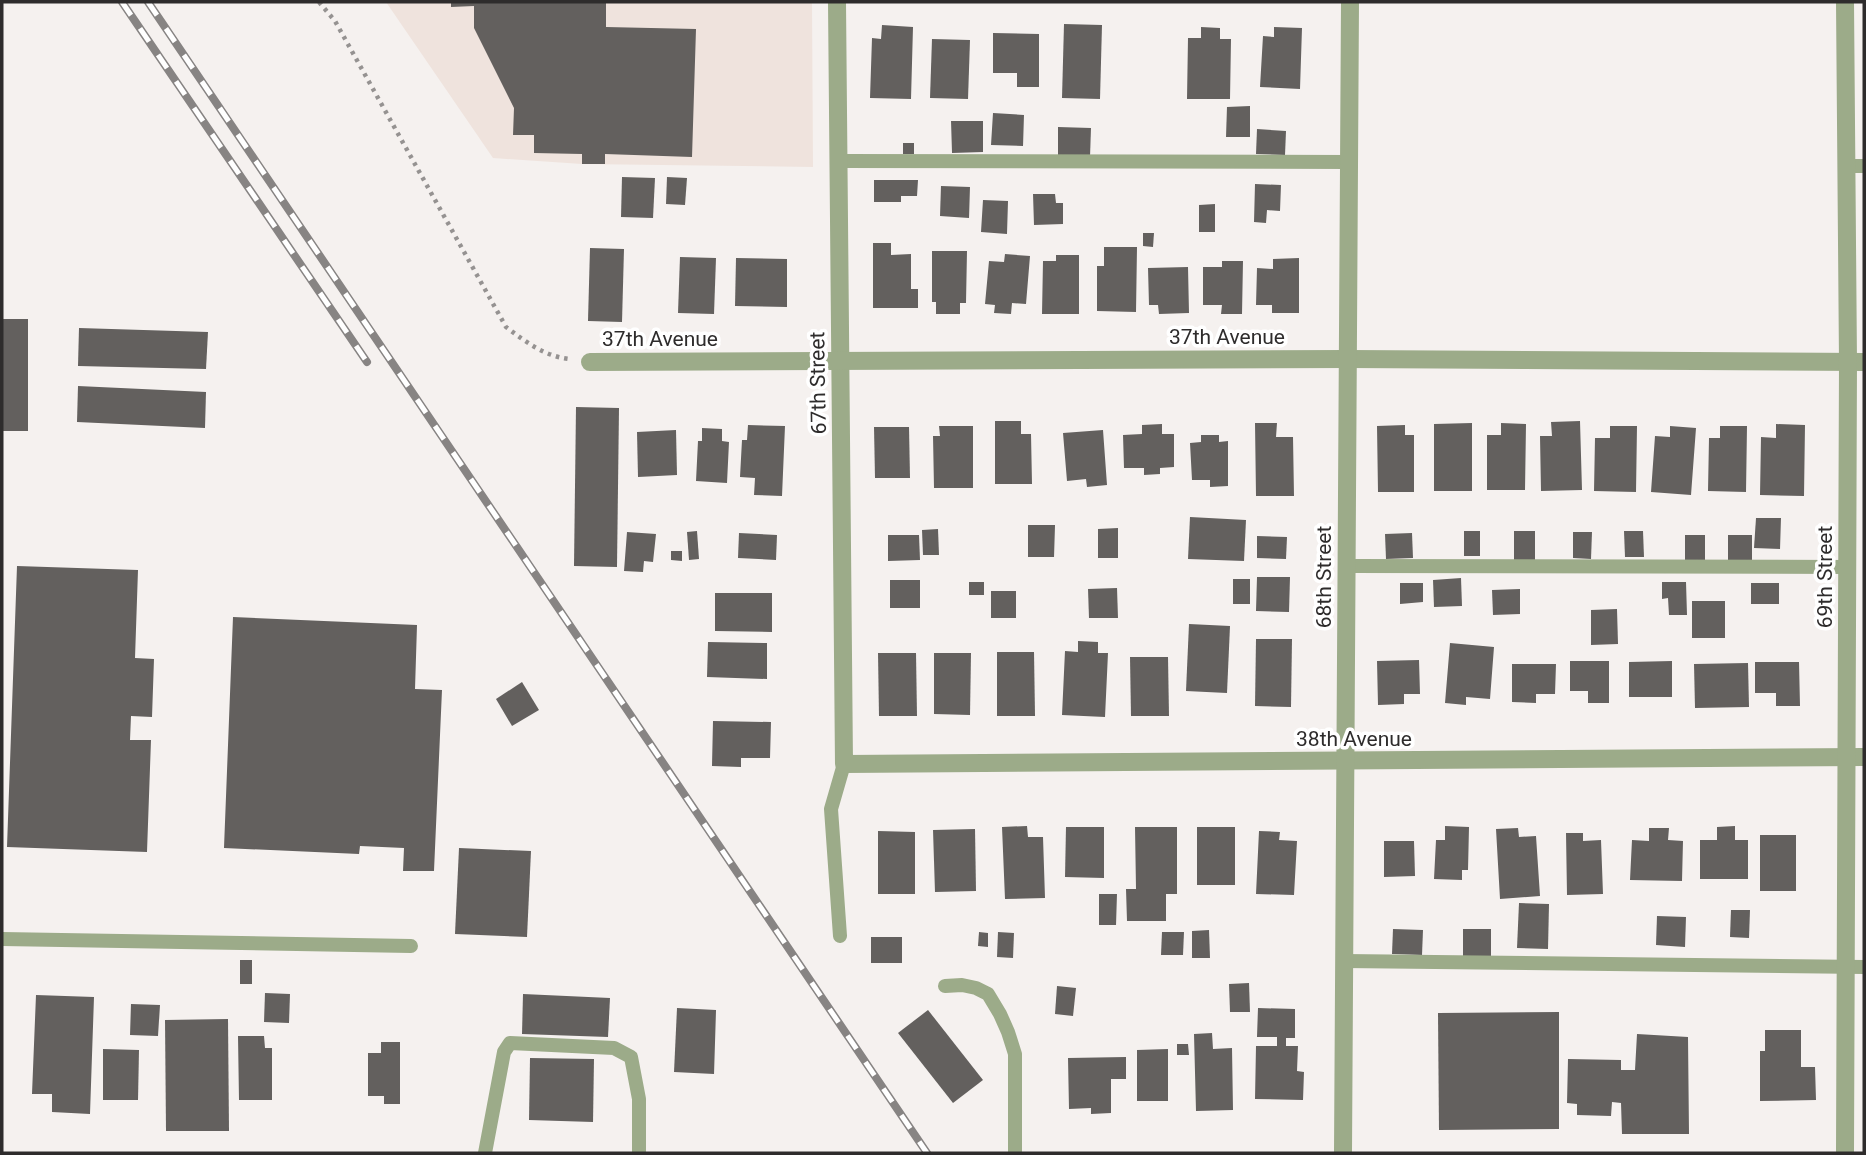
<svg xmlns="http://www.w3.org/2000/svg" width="1866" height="1155" viewBox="0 0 1866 1155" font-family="Roboto,sans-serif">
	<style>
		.built { fill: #efe3dd }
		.building { fill: #63605e }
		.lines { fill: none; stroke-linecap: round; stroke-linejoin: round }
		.path { stroke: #959291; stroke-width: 4.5; stroke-dasharray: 3.5 5; stroke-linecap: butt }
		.service { stroke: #9cab89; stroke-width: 14 }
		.minor { stroke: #9cab89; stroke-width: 18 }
		.rail-casing { stroke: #878483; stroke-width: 8 }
		.rail { stroke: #fff; stroke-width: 5; stroke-dasharray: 16; stroke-linecap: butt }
		.labels { text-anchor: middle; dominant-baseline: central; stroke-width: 7; stroke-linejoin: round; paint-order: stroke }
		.street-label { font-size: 21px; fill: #2e2c2c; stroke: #fff }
	</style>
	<rect width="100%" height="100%" fill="#f5f1ef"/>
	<polygon class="built" points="386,2 812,2 813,167 582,164 493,158"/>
	<g class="building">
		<polygon points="451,2 606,2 606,27 696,29 692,157 605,154 605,164 582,164 582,154 534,153 534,135 513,135 514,108 474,28 474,6 451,7"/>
		<polygon points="1064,24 1102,25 1100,99 1062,98"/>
		<polygon points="882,25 913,27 911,99 870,98 872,38 881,39"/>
		<polygon points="1201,27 1220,28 1220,39 1231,39 1230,99 1187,99 1188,38 1201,38"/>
		<polygon points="1274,27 1302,28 1300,89 1260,87 1263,36 1274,37"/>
		<polygon points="993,33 1039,34 1039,87 1017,87 1017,73 993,73"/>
		<polygon points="932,39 970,40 968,99 930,98"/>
		<polygon points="1250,106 1250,137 1226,137 1227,107"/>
		<polygon points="993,113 1024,115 1023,146 991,145"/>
		<polygon points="951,121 983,121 983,152 952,153"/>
		<polygon points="1058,127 1091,128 1090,157 1058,156"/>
		<polygon points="1257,129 1286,131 1285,155 1256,154"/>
		<rect x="903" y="143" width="11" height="11"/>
		<polygon points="622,177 655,178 653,218 621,217"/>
		<polygon points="667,177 687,178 685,205 666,204"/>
		<polygon points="874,180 918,180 917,196 901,196 901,202 874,202"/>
		<polygon points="1255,184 1281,185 1280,211 1267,210 1266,223 1254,222"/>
		<polygon points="941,186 970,187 969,218 940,216"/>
		<polygon points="1033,194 1055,194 1056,203 1063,203 1063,224 1034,225"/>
		<polygon points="983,200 1008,201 1007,234 981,232"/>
		<polygon points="1215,204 1215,232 1199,232 1199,205"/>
		<polygon points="1143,233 1154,233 1153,247 1143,246"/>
		<polygon points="873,243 891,243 891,255 911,254 911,289 918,289 918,308 873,308"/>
		<polygon points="1104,247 1137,247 1136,312 1097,311 1097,266 1104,266"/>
		<polygon points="590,248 624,249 622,322 588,321"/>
		<polygon points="932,251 967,251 966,303 960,303 960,314 936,314 936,302 932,302"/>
		<polygon points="1005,254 1030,256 1026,304 1012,303 1011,314 994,313 995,305 985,304 989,261 1004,262"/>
		<polygon points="1056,255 1079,255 1079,314 1042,314 1043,261 1056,261"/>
		<polygon points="680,257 716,258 714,314 678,313"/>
		<polygon points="736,258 787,259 787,307 735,306"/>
		<polygon points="1299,258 1299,313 1272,313 1272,305 1256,305 1257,268 1273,269 1273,259"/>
		<polygon points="1222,261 1243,261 1242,314 1221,314 1222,305 1203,305 1203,267 1222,267"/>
		<polygon points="1188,267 1189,313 1159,314 1158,305 1149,305 1148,268"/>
		<rect x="2" y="319" width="26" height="112"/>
		<polygon points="79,328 208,332 206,369 78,366"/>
		<polygon points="78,386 206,392 205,428 77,422"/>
		<polygon points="576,407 619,408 617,567 574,566"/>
		<polygon points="995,421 1021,421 1021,434 1031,434 1032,484 995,484"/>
		<polygon points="1580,421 1582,490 1541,491 1540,436 1552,436 1551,422"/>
		<polygon points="1255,423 1277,423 1276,437 1293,437 1294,496 1256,496"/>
		<polygon points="1472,423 1472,491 1434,491 1434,424"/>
		<polygon points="1501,423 1526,424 1525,490 1487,490 1487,435 1501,435"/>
		<polygon points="1162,424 1162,434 1174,434 1174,467 1160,468 1160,474 1144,475 1144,468 1124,468 1123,435 1142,434 1142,425"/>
		<polygon points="1776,424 1805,425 1804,496 1760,495 1761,437 1776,438"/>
		<polygon points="748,425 785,426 782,496 754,495 755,478 740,477 742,440 747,440"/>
		<polygon points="1405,425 1405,435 1414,435 1414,492 1378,492 1377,426"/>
		<polygon points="939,426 973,426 973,488 934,488 933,436 940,436"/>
		<polygon points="1610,426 1637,426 1636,492 1594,491 1595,438 1610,438"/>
		<polygon points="1670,426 1696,428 1691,495 1651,492 1655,436 1670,437"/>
		<polygon points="1720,426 1747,426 1746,492 1708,491 1709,438 1720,438"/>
		<polygon points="874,427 909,427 910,478 875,478"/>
		<polygon points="702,428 722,429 722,441 729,442 727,483 696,481 698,441 702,441"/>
		<polygon points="676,430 677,475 638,477 637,432"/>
		<polygon points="1103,430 1107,485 1087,487 1086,479 1067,481 1063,433"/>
		<polygon points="1201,435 1219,435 1219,442 1228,441 1228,486 1210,487 1210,480 1192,480 1190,443 1201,442"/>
		<polygon points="1190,517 1246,520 1244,561 1188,559"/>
		<polygon points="1756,518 1781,518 1780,549 1754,548"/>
		<polygon points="1028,525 1055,525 1054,557 1028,557"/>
		<polygon points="1118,528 1118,558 1098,558 1098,529"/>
		<polygon points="938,529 939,555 923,555 922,530"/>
		<polygon points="697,531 699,559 689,560 687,532"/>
		<rect x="1464" y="531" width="16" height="25"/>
		<rect x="1514" y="531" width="21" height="31"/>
		<polygon points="1624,531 1643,531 1644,557 1625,557"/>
		<polygon points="627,532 656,534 653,562 644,561 643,572 624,571"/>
		<polygon points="1573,532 1592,532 1591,559 1573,558"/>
		<polygon points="739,533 777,535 776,560 738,558"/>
		<polygon points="1412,533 1413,558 1386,559 1385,534"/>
		<polygon points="888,535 919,535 920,560 888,561"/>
		<rect x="1685" y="535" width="20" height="26"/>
		<polygon points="1728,535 1752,535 1752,561 1728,560"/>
		<polygon points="1257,536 1287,537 1286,559 1257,558"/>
		<polygon points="671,551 682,551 682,561 671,560"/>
		<polygon points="17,566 138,570 135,658 154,659 152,717 131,716 130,740 151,740 147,852 7,847"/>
		<polygon points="1257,577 1290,577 1289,612 1256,611"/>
		<polygon points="1461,578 1462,606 1434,607 1433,580"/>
		<rect x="1233" y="579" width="17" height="25"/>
		<rect x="890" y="580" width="30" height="28"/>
		<rect x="969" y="582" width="15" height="13"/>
		<polygon points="1662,582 1686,582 1687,615 1669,615 1668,598 1662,599"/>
		<polygon points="1400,583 1423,583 1423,602 1400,604"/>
		<rect x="1751" y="583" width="28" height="21"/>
		<polygon points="1117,588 1118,618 1089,618 1088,589"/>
		<polygon points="1520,589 1520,614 1493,615 1492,590"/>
		<rect x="991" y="591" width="25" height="27"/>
		<polygon points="715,593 772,593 772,632 715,631"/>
		<rect x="1692" y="601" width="33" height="37"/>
		<polygon points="1617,609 1618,644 1591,645 1591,610"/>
		<polygon points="233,617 417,625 415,689 442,690 434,871 403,871 404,848 360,846 359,854 224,848"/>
		<polygon points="1189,624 1230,626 1227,693 1186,691"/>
		<polygon points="1256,639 1292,639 1291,707 1255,706"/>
		<polygon points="1078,641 1098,642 1098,653 1108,653 1105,717 1062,715 1065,651 1078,652"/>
		<polygon points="708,642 767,643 767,679 707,677"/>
		<polygon points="1450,643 1494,647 1490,699 1466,697 1466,705 1445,703"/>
		<polygon points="997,652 1034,652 1035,716 997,716"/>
		<polygon points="878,653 916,653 917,716 879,716"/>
		<polygon points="934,653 971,653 970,715 934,714"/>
		<polygon points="1130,657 1168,657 1169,716 1131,716"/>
		<polygon points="1419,660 1420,694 1404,694 1404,704 1378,705 1377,661"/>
		<polygon points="1570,661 1609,661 1609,703 1588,703 1588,691 1570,691"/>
		<polygon points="1672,661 1672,697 1629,697 1629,662"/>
		<polygon points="1755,662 1799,662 1800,706 1776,706 1776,693 1755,693"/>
		<polygon points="1748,663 1749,707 1695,708 1694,664"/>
		<polygon points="1512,664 1556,664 1555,694 1536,694 1536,703 1512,702"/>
		<polygon points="522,682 539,710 512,726 496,699"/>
		<polygon points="713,721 771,722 770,758 741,758 741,767 712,766"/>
		<polygon points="1027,826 1028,837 1043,837 1045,898 1005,899 1002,827"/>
		<polygon points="1445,826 1469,827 1468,870 1462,870 1462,880 1434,879 1436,840 1445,840"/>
		<polygon points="1735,826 1735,840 1748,840 1748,879 1700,879 1700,840 1717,840 1717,827"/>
		<polygon points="1066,827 1104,827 1104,878 1065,877"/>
		<polygon points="1135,827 1177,827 1177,894 1166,894 1166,921 1127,921 1126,889 1136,889"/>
		<rect x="1197" y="827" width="38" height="58"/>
		<polygon points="1518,828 1519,837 1536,836 1540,896 1500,899 1496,829"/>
		<polygon points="1649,828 1669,828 1668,840 1683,841 1682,881 1630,880 1632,840 1649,841"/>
		<polygon points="975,829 976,891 935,892 933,830"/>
		<polygon points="878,831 915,832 915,894 878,894"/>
		<polygon points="1259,831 1280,832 1279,840 1297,841 1294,895 1256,894"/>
		<polygon points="1566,833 1583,833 1583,841 1601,840 1603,894 1567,895"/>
		<rect x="1760" y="835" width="36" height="56"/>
		<polygon points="1384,841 1414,841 1415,876 1384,877"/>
		<polygon points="459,848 531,851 527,937 455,934"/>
		<polygon points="1099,894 1117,894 1116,925 1099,925"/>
		<polygon points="1519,903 1549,904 1548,949 1517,948"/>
		<polygon points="1731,910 1750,910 1749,938 1730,937"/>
		<polygon points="1657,916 1686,917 1685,947 1656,945"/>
		<polygon points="1393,929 1423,930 1422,955 1392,954"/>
		<rect x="1463" y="929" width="28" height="27"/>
		<polygon points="1209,930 1210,958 1192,958 1192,931"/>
		<polygon points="979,932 988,933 988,947 978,946"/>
		<polygon points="998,932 1014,933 1013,958 997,957"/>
		<polygon points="1162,932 1184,932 1183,955 1161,955"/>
		<rect x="871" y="937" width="31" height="26"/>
		<rect x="240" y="960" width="12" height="24"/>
		<polygon points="1249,983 1250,1012 1230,1012 1229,984"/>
		<polygon points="1057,986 1076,988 1073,1016 1055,1014"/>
		<polygon points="265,993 290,994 289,1023 264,1022"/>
		<polygon points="523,994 610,998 608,1037 522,1034"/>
		<polygon points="36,995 94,997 90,1114 52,1112 52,1094 32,1094"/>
		<polygon points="131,1004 160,1005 158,1036 130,1035"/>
		<polygon points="677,1008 716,1010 714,1074 674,1072"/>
		<polygon points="1258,1008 1295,1009 1295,1038 1286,1038 1286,1046 1298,1046 1297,1071 1304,1072 1303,1100 1255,1099 1256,1046 1277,1046 1277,1037 1257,1037"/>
		<polygon points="928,1010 983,1080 953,1103 898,1033"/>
		<polygon points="1559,1012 1559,1129 1439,1130 1438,1013"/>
		<polygon points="228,1019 229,1131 166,1131 165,1020"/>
		<polygon points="1765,1030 1801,1030 1801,1067 1815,1067 1816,1100 1760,1101 1760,1051 1765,1051"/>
		<polygon points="1212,1033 1213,1049 1232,1048 1233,1110 1196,1111 1194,1034"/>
		<polygon points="1637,1034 1688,1037 1689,1134 1622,1134 1621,1103 1612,1102 1611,1116 1577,1115 1577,1104 1567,1103 1568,1059 1621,1060 1621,1070 1635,1070"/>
		<polygon points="238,1036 264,1036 265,1048 272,1048 272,1100 239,1100"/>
		<polygon points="381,1042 400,1042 400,1104 384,1104 384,1096 368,1096 368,1053 381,1053"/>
		<polygon points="1177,1044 1188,1044 1189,1055 1177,1055"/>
		<polygon points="103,1049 139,1050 138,1100 103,1100"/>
		<polygon points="1168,1049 1168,1101 1137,1101 1137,1050"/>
		<polygon points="1126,1057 1126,1079 1111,1079 1111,1113 1091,1114 1091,1108 1069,1109 1068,1058"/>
		<polygon points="530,1058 594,1059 593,1122 529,1120"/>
	</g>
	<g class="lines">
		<path class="path" d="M319 2 335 21 506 327C526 342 544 356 569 359"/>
		<g class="service">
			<polyline points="838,161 1349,162"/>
			<polyline points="1847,166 1864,166"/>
			<polyline points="1346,566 1848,567"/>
			<polyline points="840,936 831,809 844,764"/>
			<polyline points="2,939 411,946"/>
			<polyline points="1344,961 1864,967"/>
			<polyline points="945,986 962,985 976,988 988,994 1000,1014 1008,1032 1015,1054 1015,1153"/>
			<polyline points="485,1153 504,1052 510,1043 614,1048 631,1057 639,1099 639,1153"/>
		</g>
		<g class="minor">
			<polyline points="837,2 844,764 1864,757"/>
			<polyline points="590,362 1348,359 1864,362"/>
			<polyline points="1343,1153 1350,2"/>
			<polyline points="1845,1153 1848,362 1845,2"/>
		</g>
		<g class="rail-casing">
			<g id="rail">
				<polyline points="122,2 367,362"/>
				<polyline points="148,2 927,1153"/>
			</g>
		</g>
		<use href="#rail" class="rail"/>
	</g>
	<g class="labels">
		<g class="street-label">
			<text x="1227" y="337">37th Avenue</text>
			<text x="660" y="339">37th Avenue</text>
			<text transform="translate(818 383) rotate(-91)">67th Street</text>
			<text transform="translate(1324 577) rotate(-90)">68th Street</text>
			<text transform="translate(1825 577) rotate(-90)">69th Street</text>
			<text x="1354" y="739">38th Avenue</text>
		</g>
	</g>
	<rect width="1866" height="1155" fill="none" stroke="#2e2c2c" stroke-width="7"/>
</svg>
